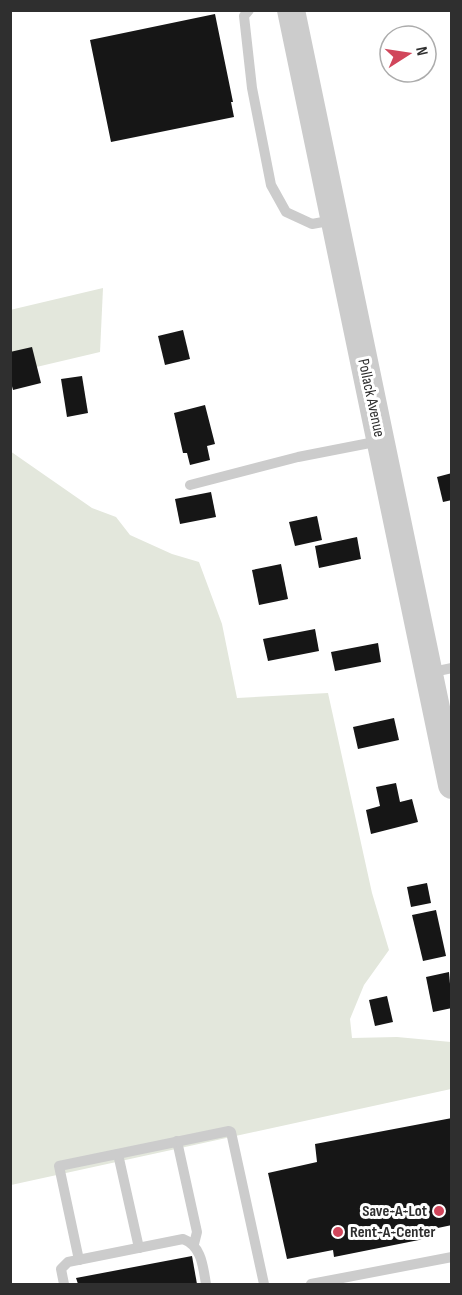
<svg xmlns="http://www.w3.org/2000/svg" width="462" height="1295" viewBox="0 0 462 1295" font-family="'Sofia Sans Condensed',sans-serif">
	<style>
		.green { fill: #e3e7dc }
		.building { fill: #161616 }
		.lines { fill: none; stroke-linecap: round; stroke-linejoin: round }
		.service { stroke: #ccc; stroke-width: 10 }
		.tertiary { stroke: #ccc; stroke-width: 28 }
		.poi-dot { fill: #d1465b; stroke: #fff; stroke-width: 2 }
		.labels { text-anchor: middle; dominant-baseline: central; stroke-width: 6; stroke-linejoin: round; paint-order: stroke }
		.street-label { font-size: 16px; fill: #2f2f2f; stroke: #fff }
		.poi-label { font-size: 16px; font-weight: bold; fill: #2f2f2f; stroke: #fff; text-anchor: end }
	</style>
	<rect width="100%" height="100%" fill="#fff"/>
	<g class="green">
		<polygon points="103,288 100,352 11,373 10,310"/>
		<polygon points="10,451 92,508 116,517 130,535 172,554 199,562 222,624 237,698 328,693 372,893 389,950 364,985 350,1019 352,1038 397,1037 451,1042 451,1089 11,1185"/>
	</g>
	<g class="building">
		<polygon points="215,14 233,102 231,102 234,117 111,142 90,40"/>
		<polygon points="183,330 190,359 165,365 158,336"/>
		<polygon points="32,347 41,383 13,390 10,379 10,352"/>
		<polygon points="82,376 88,413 67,417 61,379"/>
		<polygon points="205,405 215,444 207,446 210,460 190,465 187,453 183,453 174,413"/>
		<polygon points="452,473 452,500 443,502 437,477"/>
		<polygon points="211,492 216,517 180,524 175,499"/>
		<polygon points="317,516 322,540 295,546 289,522"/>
		<polygon points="357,537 361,559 319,568 315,546"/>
		<polygon points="281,564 288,599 259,605 252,570"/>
		<polygon points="315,629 319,651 268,661 263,639"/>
		<polygon points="378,643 381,662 335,671 331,652"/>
		<polygon points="394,718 399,740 358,749 353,727"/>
		<polygon points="396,783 400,802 412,799 418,822 371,834 366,810 380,806 376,787"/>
		<polygon points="427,883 431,903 411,907 407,887"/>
		<polygon points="436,910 446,956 423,961 412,915"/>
		<polygon points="449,972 452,1008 433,1012 426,977"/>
		<polygon points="387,996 393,1022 375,1026 369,1000"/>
		<polygon points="452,1118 452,1225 433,1229 434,1237 334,1257 333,1250 287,1259 268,1173 317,1162 315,1144"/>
		<polygon points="192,1256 197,1284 78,1284 76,1278"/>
	</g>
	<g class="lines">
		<g class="service">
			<polyline points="249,10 244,16 252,88 271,185 286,212 312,224 334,220"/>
			<polyline points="190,485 298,457 380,441"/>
			<polyline points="428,673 452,668"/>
			<polyline points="177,1141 197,1232 194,1244"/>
			<polyline points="118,1154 139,1248"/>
			<polyline points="79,1260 59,1166 229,1131 231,1132 264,1284"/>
			<path d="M64 1284 61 1269 68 1262 183 1239C202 1246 203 1267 206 1284"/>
			<polyline points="311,1284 452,1257"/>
		</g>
		<polyline class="tertiary" points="291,10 452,785"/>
	</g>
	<g class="poi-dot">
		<circle cx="439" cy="1211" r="6"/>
		<circle cx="338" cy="1232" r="6"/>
	</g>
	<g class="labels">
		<g class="street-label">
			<text transform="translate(371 398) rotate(78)">Pollack Avenue</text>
		</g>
		<g class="poi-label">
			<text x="427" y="1211">Save-A-Lot</text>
			<text x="350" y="1232" text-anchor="start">Rent-A-Center</text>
		</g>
	</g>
	<rect width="462" height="1295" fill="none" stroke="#2f2f2f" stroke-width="24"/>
	<g transform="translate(408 54) rotate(78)"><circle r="28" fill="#ffffff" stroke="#acacac" stroke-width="1.5"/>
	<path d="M0-4.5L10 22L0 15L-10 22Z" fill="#d1465b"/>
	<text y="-9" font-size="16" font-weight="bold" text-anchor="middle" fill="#2f2f2f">N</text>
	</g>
</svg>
